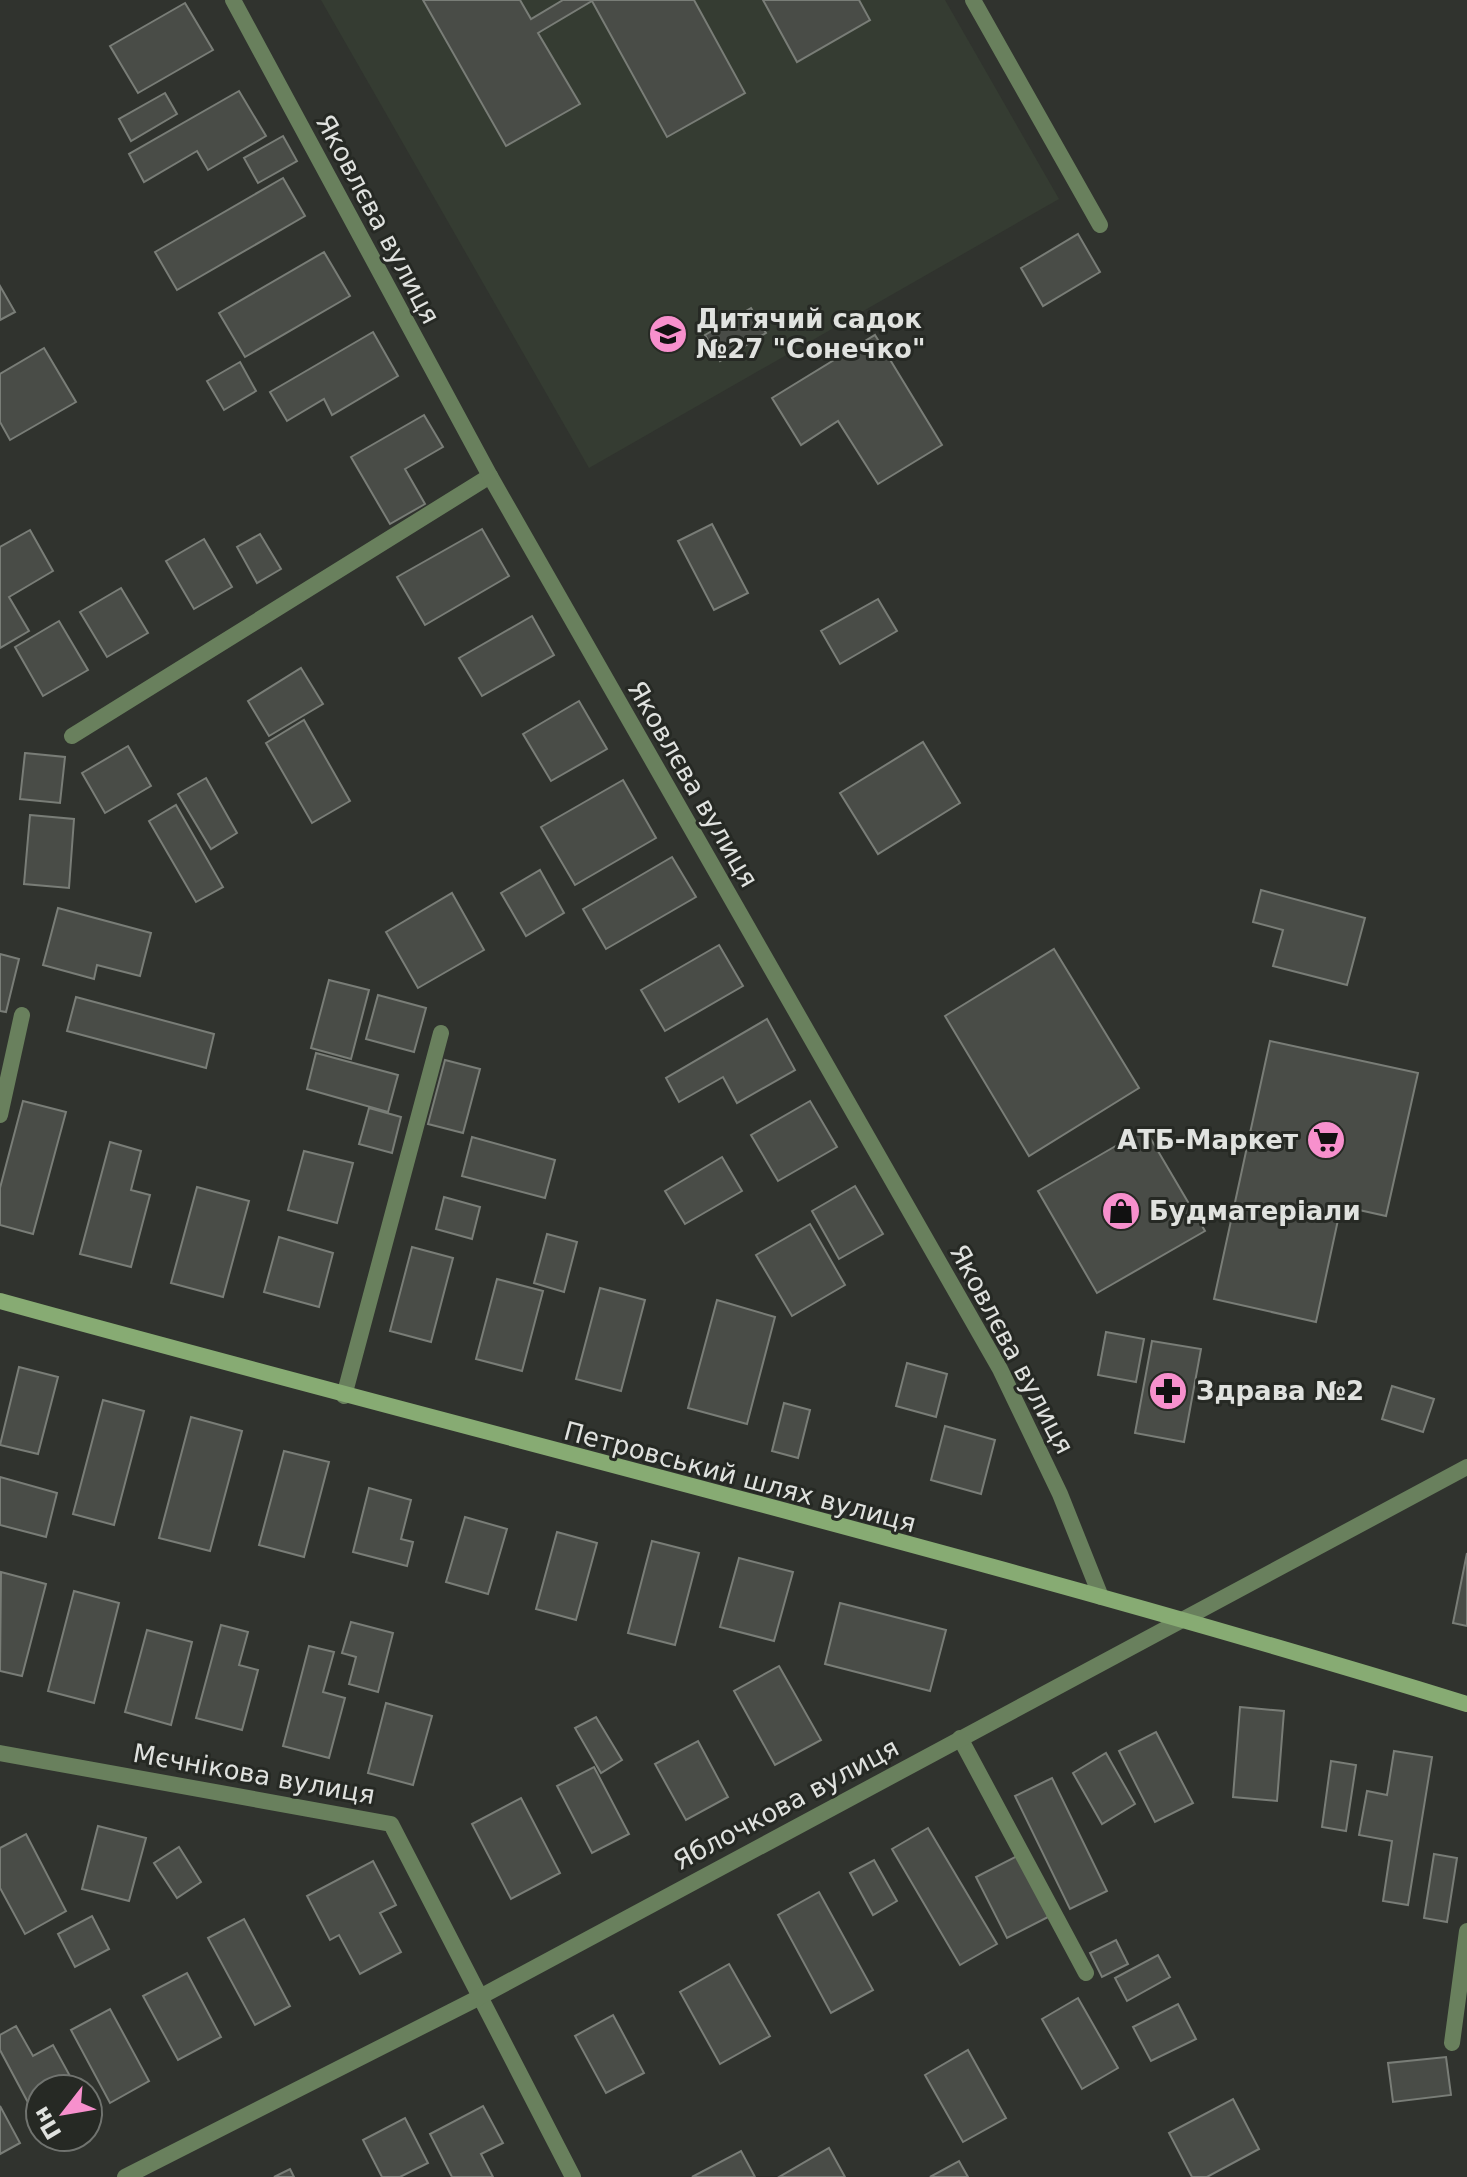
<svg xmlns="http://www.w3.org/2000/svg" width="1467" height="2177" viewBox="0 0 1467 2177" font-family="'DejaVu Sans',sans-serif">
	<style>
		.built { fill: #353c32 }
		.building { fill: #494c47; stroke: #797d77; stroke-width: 2 }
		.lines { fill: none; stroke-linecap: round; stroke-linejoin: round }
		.lane { stroke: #69805d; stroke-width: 16 }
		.street { stroke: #69805d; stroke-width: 16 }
		.secondary { stroke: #87ab73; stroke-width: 16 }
		.labels { text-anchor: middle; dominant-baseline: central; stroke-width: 6; stroke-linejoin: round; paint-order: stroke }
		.street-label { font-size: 26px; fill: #e0e2df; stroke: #262924 }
		.poi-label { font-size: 26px; font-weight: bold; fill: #e0e2df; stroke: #262924; text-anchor: start }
	</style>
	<rect width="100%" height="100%" fill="#30332e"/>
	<polygon class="built" points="321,0 945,0 1059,199 589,468"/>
	<g class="building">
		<polygon points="423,0 520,0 531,19 563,0 694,0 745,93 667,137 592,1 538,33 580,104 506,146"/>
		<polygon points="763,0 859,0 870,20 797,62"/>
		<polygon points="185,3 213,50 138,93 110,46"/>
		<polygon points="239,91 266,136 208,170 197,151 144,182 129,154"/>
		<polygon points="165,93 177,114 131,141 119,119"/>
		<polygon points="283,136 297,161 258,183 244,158"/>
		<polygon points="283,178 305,216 177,290 155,252"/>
		<polygon points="1078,234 1100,272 1043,306 1021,268"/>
		<polygon points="324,252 350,296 245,357 219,313"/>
		<polygon points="0,286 15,312 0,320"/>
		<polygon points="751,308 766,333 720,361 705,335"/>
		<polygon points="373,332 398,376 332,415 324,399 287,421 270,392"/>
		<polygon points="875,335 942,445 878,484 838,421 801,445 772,398"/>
		<polygon points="44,348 76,402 10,440 0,422 0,374"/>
		<polygon points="240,362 256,391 224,410 207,381"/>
		<polygon points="424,415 443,447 405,469 425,504 390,524 351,457"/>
		<polygon points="712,524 748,593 714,610 678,541"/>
		<polygon points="482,529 509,576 425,625 397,577"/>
		<polygon points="30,530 53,571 9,597 29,631 0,648 0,547"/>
		<polygon points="260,534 281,569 257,583 237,547"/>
		<polygon points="204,539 232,587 194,609 166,561"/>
		<polygon points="121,588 148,633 107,657 80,612"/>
		<polygon points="878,599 897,631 840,664 821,631"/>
		<polygon points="532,616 554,655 482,696 459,658"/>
		<polygon points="59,621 88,670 43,696 15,647"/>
		<polygon points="301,668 323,704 269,736 248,701"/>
		<polygon points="579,701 607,749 551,781 523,734"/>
		<polygon points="304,720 350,801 312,823 266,743"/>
		<polygon points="923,742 960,803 878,854 840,793"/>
		<polygon points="128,746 151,786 105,813 82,773"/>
		<polygon points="25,753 65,757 60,803 20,799"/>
		<polygon points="206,778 237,833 211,849 178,794"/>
		<polygon points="623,780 656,838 575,885 541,827"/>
		<polygon points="176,805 223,887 196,902 149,821"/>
		<polygon points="30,815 74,819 69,888 24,884"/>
		<polygon points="672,857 696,897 606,949 583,909"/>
		<polygon points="540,870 564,913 526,936 501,893"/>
		<polygon points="1261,890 1365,918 1347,985 1273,966 1283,930 1253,922"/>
		<polygon points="452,893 484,950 418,988 386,932"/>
		<polygon points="58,908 151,933 140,976 97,965 94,979 43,965"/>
		<polygon points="719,945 743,986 665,1031 641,990"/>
		<polygon points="1054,949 1139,1088 1029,1156 945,1016"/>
		<polygon points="0,954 19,959 6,1012 0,1011"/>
		<polygon points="329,980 369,990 351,1059 311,1048"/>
		<polygon points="378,995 426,1008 414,1052 366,1039"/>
		<polygon points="76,997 214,1034 206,1068 67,1031"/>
		<polygon points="767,1019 795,1070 737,1103 723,1077 679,1102 666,1078"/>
		<polygon points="1270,1041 1418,1073 1386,1216 1341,1206 1316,1322 1214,1299"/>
		<polygon points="316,1053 398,1075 388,1112 307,1089"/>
		<polygon points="445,1060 480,1069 463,1133 428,1124"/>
		<polygon points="23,1101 66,1112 33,1234 0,1225 0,1188"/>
		<polygon points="810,1101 837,1147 778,1181 751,1135"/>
		<polygon points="369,1108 401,1117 392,1153 359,1144"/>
		<polygon points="1145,1129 1205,1231 1097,1293 1038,1191"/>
		<polygon points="472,1137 555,1160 545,1198 462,1176"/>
		<polygon points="110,1142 141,1151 131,1190 150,1195 131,1267 80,1254"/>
		<polygon points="304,1151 353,1163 337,1223 288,1210"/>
		<polygon points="722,1157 742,1191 685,1224 665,1191"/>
		<polygon points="855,1186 883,1234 839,1259 812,1211"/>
		<polygon points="197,1187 249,1201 223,1297 171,1283"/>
		<polygon points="444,1197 480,1207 472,1239 436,1229"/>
		<polygon points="810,1224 845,1285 792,1316 756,1255"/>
		<polygon points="547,1234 577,1242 564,1292 534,1283"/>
		<polygon points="279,1237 333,1253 319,1307 264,1292"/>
		<polygon points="412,1247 453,1258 431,1342 390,1331"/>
		<polygon points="497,1279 543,1291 522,1371 476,1359"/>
		<polygon points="600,1288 645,1300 621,1391 576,1379"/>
		<polygon points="717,1300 775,1317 747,1424 688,1408"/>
		<polygon points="1106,1332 1144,1339 1136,1382 1098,1375"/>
		<polygon points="1152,1341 1201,1349 1184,1442 1135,1433"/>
		<polygon points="907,1363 947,1374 936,1417 896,1406"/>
		<polygon points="19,1367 58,1377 38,1454 0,1445"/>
		<polygon points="1392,1386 1434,1399 1423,1432 1382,1419"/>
		<polygon points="103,1400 144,1411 114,1525 73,1514"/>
		<polygon points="784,1403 810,1410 798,1458 772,1451"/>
		<polygon points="191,1417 242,1431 210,1551 159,1538"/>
		<polygon points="945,1426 995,1440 981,1494 931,1480"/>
		<polygon points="284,1451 329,1462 304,1557 259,1545"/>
		<polygon points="0,1477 57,1493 46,1537 0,1525"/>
		<polygon points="369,1488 411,1500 401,1539 413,1542 407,1566 353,1552"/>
		<polygon points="465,1517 507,1529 488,1594 446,1582"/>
		<polygon points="557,1532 597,1543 576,1620 536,1609"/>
		<polygon points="652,1541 699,1553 675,1645 628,1633"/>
		<polygon points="1467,1553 1467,1626 1453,1623"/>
		<polygon points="739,1558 793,1572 774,1641 720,1627"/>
		<polygon points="1,1572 46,1584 22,1676 0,1671"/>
		<polygon points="74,1591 119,1603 94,1703 48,1691"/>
		<polygon points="840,1603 946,1630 930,1691 825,1664"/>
		<polygon points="351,1622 393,1633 378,1692 349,1684 356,1657 342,1653"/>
		<polygon points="221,1625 248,1632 239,1665 258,1670 242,1730 196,1718"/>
		<polygon points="147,1630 192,1642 171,1725 125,1712"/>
		<polygon points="309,1646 334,1652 323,1692 345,1698 329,1758 283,1746"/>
		<polygon points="779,1666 821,1740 775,1765 734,1691"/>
		<polygon points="386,1703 432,1716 413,1785 368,1773"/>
		<polygon points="1240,1707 1284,1711 1277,1801 1233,1797"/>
		<polygon points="596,1717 622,1760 601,1773 575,1728"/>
		<polygon points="1156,1732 1193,1803 1155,1822 1119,1751"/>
		<polygon points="698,1741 728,1797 686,1820 655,1764"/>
		<polygon points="1394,1751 1432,1757 1408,1905 1383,1901 1392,1841 1359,1835 1367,1791 1387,1795"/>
		<polygon points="1106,1753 1135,1804 1102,1824 1073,1773"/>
		<polygon points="1331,1761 1356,1765 1346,1831 1322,1827"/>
		<polygon points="594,1767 629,1834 592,1853 557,1786"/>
		<polygon points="1052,1778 1107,1891 1070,1909 1015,1796"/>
		<polygon points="521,1798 560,1873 511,1899 472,1824"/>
		<polygon points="98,1826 146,1838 129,1901 82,1889"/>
		<polygon points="928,1828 997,1944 960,1965 892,1849"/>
		<polygon points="26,1834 66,1911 25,1934 0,1888 0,1848"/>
		<polygon points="179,1847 201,1882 177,1898 154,1863"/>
		<polygon points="1434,1854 1457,1858 1447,1922 1424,1918"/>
		<polygon points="1019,1855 1050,1916 1007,1938 976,1877"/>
		<polygon points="874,1860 897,1901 873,1915 850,1873"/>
		<polygon points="373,1861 396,1905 380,1913 401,1952 360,1974 339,1935 330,1940 307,1896"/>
		<polygon points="819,1892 873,1990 831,2013 778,1915"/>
		<polygon points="92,1916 109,1949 75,1967 58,1934"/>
		<polygon points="244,1919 290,2006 255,2025 208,1938"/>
		<polygon points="1116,1940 1128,1964 1102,1977 1090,1953"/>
		<polygon points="1158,1955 1170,1977 1127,2001 1115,1978"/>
		<polygon points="729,1964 770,2036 720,2064 680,1992"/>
		<polygon points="187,1973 221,2037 178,2060 143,1996"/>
		<polygon points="1078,1998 1118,2068 1082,2089 1042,2019"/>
		<polygon points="1178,2004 1196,2039 1151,2061 1133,2027"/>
		<polygon points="110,2009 149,2081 110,2103 71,2030"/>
		<polygon points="613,2015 644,2073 606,2093 575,2036"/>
		<polygon points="16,2026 33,2056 53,2045 77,2089 40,2089 40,2125 0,2050 0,2035"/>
		<polygon points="968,2050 1006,2118 963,2142 925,2075"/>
		<polygon points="1446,2057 1451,2095 1393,2102 1388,2063"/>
		<polygon points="1233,2099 1259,2149 1207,2177 1192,2177 1169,2133"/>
		<polygon points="0,2106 20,2143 0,2154"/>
		<polygon points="483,2106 503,2143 481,2154 493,2177 452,2177 430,2134"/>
		<polygon points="405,2118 428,2163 400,2177 382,2177 363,2140"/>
		<polygon points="829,2148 845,2177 779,2177"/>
		<polygon points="741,2151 755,2177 692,2177"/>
		<polygon points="959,2161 968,2177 930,2177"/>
		<polygon points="290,2169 294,2177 274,2177"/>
	</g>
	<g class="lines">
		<g class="lane">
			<polyline points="973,0 1100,225"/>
			<polyline points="72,736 490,476"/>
			<polyline points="0,1115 22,1015"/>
			<polyline points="344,1396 441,1033"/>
			<polyline points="960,1738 1086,1973"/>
			<polyline points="1452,2043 1467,1931"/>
		</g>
		<g class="street">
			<polyline points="233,0 490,476 1000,1369 1060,1494 1101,1597"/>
			<polyline points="0,1753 391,1824 573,2177"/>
			<polyline points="125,2177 480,1997 1467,1467"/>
		</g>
		<path class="secondary" d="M0 1301C489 1436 982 1555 1467 1704"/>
	</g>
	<defs>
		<g id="school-disc" transform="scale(2)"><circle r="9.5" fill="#f790cd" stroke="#262924"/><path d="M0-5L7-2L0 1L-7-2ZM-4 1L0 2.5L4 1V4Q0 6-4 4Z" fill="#111"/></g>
		<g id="supermarket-disc" transform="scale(2)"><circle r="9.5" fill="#f790cd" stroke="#262924"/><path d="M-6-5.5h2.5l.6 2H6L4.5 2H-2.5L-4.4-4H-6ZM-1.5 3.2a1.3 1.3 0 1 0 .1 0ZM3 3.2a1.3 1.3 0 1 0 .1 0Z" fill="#111"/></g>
		<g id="shop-disc" transform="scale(2)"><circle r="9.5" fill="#f790cd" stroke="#262924"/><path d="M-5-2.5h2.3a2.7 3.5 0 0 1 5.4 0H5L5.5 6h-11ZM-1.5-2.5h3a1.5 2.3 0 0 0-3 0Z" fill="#111"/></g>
		<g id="pharmacy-disc" transform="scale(2)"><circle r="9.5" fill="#f790cd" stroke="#262924"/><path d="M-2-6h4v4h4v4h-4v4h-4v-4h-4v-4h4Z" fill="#111"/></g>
	</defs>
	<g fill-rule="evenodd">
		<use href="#school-disc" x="668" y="334"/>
		<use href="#supermarket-disc" x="1326" y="1140"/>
		<use href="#shop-disc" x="1121" y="1211"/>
		<use href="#pharmacy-disc" x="1168" y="1391"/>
	</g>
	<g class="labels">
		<g class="street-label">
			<text transform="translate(378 219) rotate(62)">Яковлєва вулиця</text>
			<text transform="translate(693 784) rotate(60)">Яковлєва вулиця</text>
			<text transform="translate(1012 1349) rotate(62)">Яковлєва вулиця</text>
			<text transform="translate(740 1477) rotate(15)">Петровський шлях вулиця</text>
			<text transform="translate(254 1774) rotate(10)">Мєчнікова вулиця</text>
			<text transform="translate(786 1804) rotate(-28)">Яблочкова вулиця</text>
		</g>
		<g class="poi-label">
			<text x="696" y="319">Дитячий садок<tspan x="696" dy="30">№27 "Сонечко"</tspan></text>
			<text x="1298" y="1140" text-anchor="end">АТБ-Маркет</text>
			<text x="1149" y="1211">Будматеріали</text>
			<text x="1196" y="1391">Здрава №2</text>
		</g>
	</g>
	<g transform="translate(64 2113) rotate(239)"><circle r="38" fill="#262924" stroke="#70736f" stroke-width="2"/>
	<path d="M0-6L14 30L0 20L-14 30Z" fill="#f790cd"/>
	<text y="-12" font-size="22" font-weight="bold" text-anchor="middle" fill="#e0e2df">Пн</text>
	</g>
</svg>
